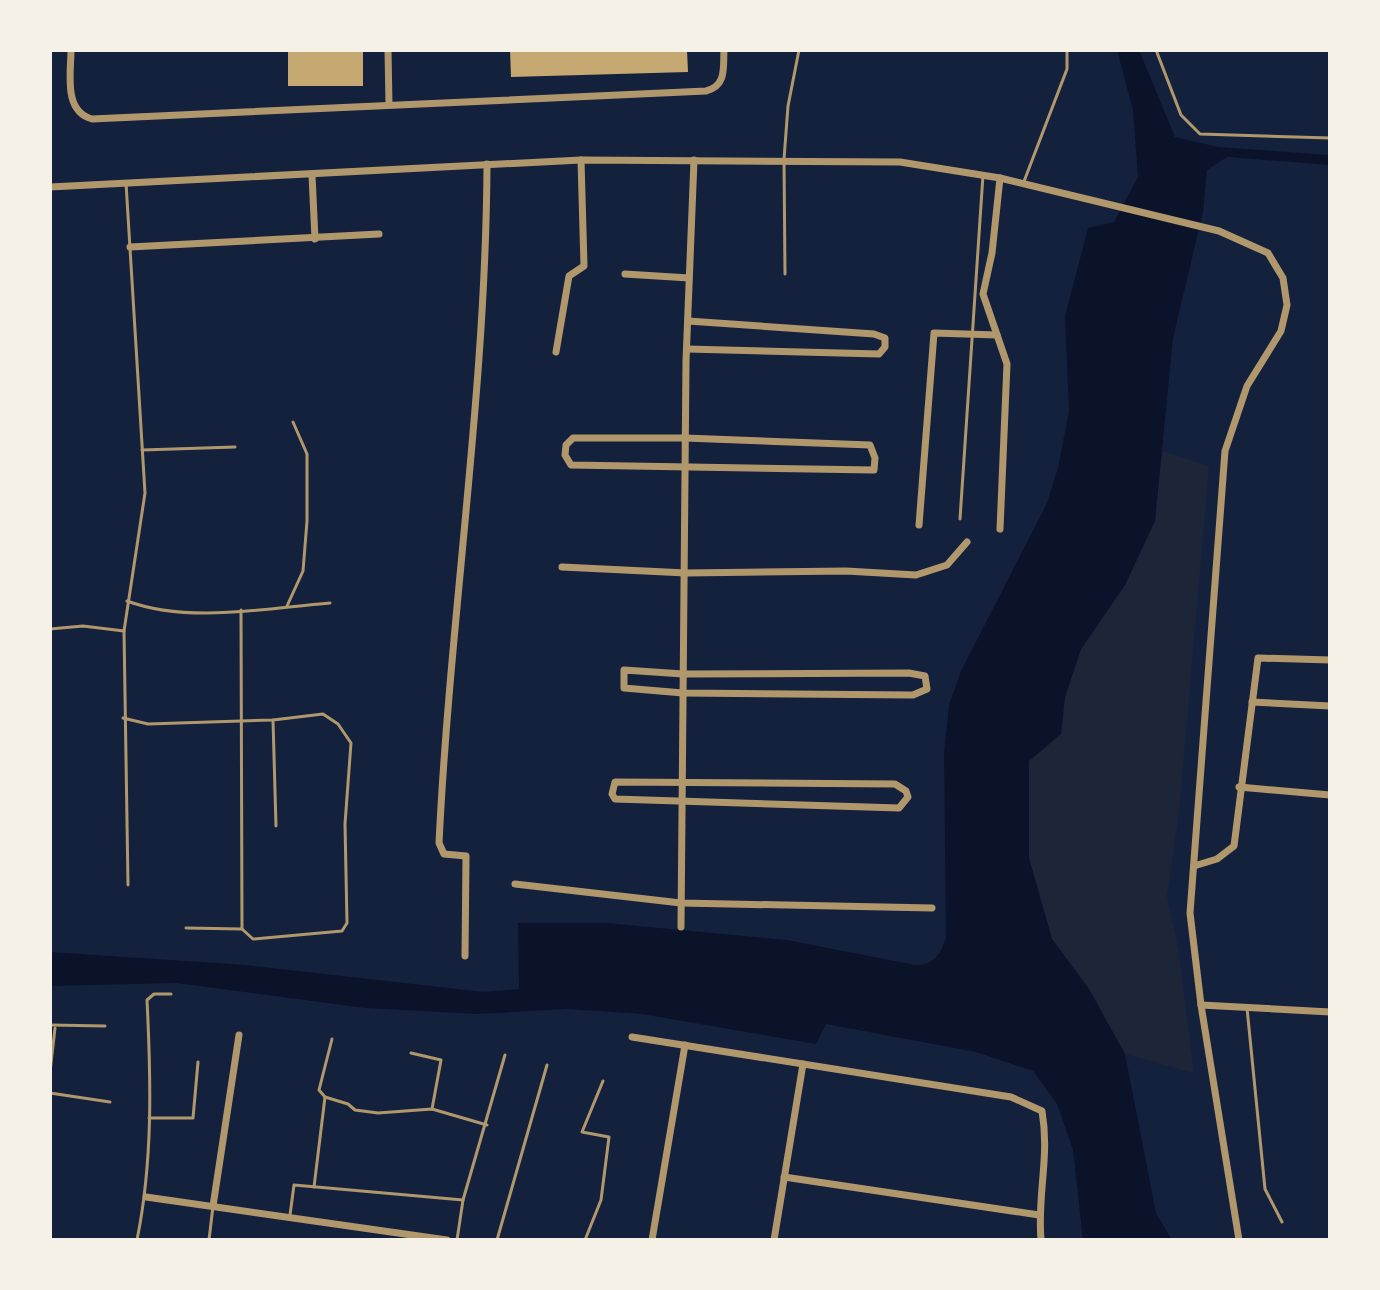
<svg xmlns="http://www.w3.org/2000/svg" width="1380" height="1290" viewBox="0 0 1380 1290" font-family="'Fira Sans',sans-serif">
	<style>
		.green { fill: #1d2539 }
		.water { fill: #0b132b }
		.building { fill: #c6a872 }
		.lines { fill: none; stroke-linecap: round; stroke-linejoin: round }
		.service { stroke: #b1986c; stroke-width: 3 }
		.minor { stroke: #b1986c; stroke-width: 7 }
	</style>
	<rect width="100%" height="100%" fill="#14213d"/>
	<polygon class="green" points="1162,451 1209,466 1179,812 1167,896 1178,948 1194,1073 1125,1054 1089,989 1052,939 1029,858 1029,760 1061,734 1065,697 1081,649 1125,585 1155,521"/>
	<path class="water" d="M1117 50H1139L1175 137 1218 147 1330 155V165L1227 157 1207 170 1203 212 1173 338 1155 521 1125 585 1081 649 1065 697 1061 734 1029 761V858L1052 939 1089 989 1125 1054 1156 1213 1172 1240H1083L1073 1150 1057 1104 1033 1071 976 1052 826 1024 816 1044 642 1014 567 1009 478 1014 365 1008 176 983 50 986V952L246 965 484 992 519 989 518 923H606L787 940 915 965C934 965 940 955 946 938L944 753 949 705 961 671 1047 503 1058 468 1069 411 1065 316 1088 228 1114 222 1138 177 1133 110Z"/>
	<g class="building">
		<rect x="288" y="50" width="75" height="36"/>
		<polygon points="510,50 687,50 688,72 511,77"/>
	</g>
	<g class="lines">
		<g class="service">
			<polyline points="1156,50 1181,115 1200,134 1330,138"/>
			<polyline points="126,183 145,493 124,631 128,885"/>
			<polyline points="1023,184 1067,69 1067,50"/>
			<polyline points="785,274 784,159 788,106 799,50"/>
			<polyline points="142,450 235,447"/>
			<polyline points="960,519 983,175"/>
			<path d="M127 601C189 624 266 608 330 603"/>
			<polyline points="287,606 303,571 307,521 307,454 293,422"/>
			<polyline points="241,610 242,929"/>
			<polyline points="50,629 83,626 124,631"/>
			<polyline points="123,718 148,724 273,720 323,714 338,724 351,743 345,824 347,923 342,931 253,939 242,929 186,928"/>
			<polyline points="273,720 276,826"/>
			<polyline points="1247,1008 1265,1189 1282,1222"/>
			<polyline points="50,1025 105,1026"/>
			<polyline points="332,1039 319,1090 325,1097 348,1104 355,1110 378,1113 432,1109 487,1125"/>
			<polyline points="411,1053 441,1060 432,1109"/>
			<polyline points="50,1072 55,1028"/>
			<polyline points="50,1093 110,1102"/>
			<polyline points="149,1118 193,1118 198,1062"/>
			<polyline points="314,1187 325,1097"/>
			<polyline points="290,1215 294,1185 463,1200"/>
			<path d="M137 1240C153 1161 151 1080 147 1000L154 994H171"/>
			<polyline points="209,1240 213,1206"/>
			<polyline points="457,1240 463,1200 505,1055"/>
			<polyline points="497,1240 547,1065"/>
			<polyline points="585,1240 601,1200 609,1137 582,1132 603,1081"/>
		</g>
		<g class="minor">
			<path d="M71 50C71 73 63 111 92 119L706 91C727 86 723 67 724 50"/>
			<polyline points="388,50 389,105"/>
			<polyline points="312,175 315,239"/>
			<polyline points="1000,178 992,253 983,294 1007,364 1000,529"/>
			<polyline points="50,187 581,160 900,162 1000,178 1219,231 1268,253 1283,278 1287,305 1281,331 1247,386 1225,451 1190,913 1201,1005 1239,1240"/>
			<polyline points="130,247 379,234"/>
			<polyline points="625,274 689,278"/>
			<polyline points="687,349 879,354 885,347 885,338 874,334 688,321"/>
			<polyline points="556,352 569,276 584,266 581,160"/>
			<polygon points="573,438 685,438 870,445 875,458 874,470 571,465 565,455 566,445"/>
			<polyline points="919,525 934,333 997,335"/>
			<polyline points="562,567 686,573 846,571 916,575 947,565 967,542"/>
			<polygon points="624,670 683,674 909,673 925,676 927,689 913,695 683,693 624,688"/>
			<polyline points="1252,702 1330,706"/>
			<polygon points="615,782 895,784 906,791 908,797 899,808 615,799 612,794"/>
			<polyline points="1239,787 1330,795"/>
			<polyline points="1194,866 1217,859 1234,846 1258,658 1330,660"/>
			<polyline points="515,884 681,903 932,908"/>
			<polyline points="681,927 686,361 694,160"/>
			<path d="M465 956 466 856 444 854 439 843C450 616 486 391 487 164"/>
			<polyline points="1201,1005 1330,1012"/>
			<path d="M632 1037 1011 1097 1042 1111C1050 1158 1037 1194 1041 1240"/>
			<polyline points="784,1177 1039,1215"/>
			<polyline points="146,1197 447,1240"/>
			<polyline points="213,1206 239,1035"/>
			<polyline points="652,1240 685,1045"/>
			<polyline points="774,1240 803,1064"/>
		</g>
	</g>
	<rect width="1380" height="1290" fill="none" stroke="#f6f1e7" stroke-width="104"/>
</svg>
